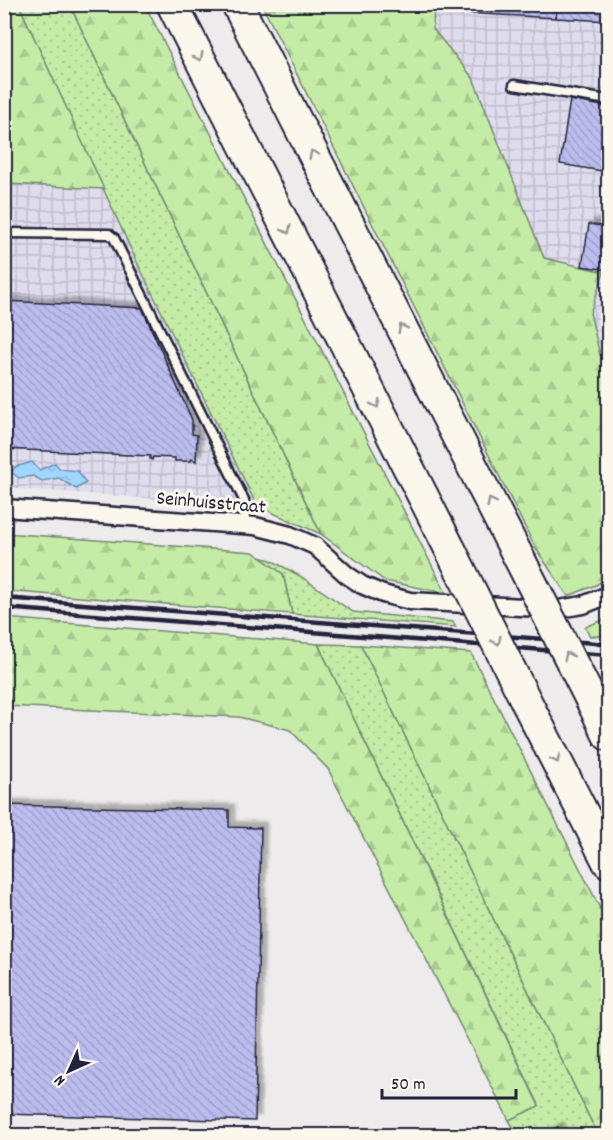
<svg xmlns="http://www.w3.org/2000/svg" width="613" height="1140" viewBox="0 0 613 1140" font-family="Dekko,sans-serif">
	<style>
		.industrial { fill: url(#industrial-grid) }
		.grass { fill: url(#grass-dots); stroke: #748771; stroke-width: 1.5 }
		.forest { fill: url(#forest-firs); stroke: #748771; stroke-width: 1.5 }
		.water { fill: url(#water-ripples); stroke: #6e8eb1; stroke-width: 1.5 }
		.building { fill: url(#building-back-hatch); stroke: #22223b; stroke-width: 1.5; filter: url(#shadow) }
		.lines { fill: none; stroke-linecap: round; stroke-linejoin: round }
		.service-casing { stroke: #22223b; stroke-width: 13 }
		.minor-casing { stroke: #22223b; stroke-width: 21 }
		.motorway-casing { stroke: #22223b; stroke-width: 34 }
		.service { stroke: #fbf7ec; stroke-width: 8 }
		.minor { stroke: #fbf7ec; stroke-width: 16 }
		.motorway { stroke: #fbf7ec; stroke-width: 30 }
		.rail { stroke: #22223b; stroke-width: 4.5 }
		.motorway-bridge-casing { stroke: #22223b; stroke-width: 34; stroke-linecap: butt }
		.motorway-bridge { stroke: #fbf7ec; stroke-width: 30 }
		.oneway { stroke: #99979c }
		.labels { text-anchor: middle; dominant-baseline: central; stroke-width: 6; stroke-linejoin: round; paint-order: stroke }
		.street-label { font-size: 20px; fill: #22223b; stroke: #fbf7ec }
	</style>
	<defs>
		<pattern id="industrial-grid" width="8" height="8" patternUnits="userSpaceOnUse" patternTransform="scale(1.5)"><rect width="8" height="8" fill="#dfdded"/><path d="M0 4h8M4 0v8" fill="none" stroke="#bfbdcc"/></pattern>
		<pattern id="grass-dots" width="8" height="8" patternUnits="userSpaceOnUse" patternTransform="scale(1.5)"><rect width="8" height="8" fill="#c5eca7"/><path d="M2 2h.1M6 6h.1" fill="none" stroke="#a9ca91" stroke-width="1.8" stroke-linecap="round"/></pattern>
		<pattern id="forest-firs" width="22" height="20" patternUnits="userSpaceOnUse" patternTransform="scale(1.5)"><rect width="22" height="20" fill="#c5eca7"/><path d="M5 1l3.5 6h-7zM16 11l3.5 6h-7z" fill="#a9ca91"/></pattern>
		<pattern id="water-ripples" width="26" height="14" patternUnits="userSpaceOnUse" patternTransform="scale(1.5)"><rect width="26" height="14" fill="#a0d6ff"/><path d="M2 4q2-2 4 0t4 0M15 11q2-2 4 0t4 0" fill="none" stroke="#8ab7db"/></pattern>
		<pattern id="building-back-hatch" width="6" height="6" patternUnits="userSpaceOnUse" patternTransform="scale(1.5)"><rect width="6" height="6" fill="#bcbcee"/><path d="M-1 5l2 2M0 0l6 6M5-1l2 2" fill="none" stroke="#a1a1cd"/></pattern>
		<filter id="shadow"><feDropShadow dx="5.5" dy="-5.5" stdDeviation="1.5" flood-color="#0004"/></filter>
	</defs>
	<rect width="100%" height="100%" fill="#eeebec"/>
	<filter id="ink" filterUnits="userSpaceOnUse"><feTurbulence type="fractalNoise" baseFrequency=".0167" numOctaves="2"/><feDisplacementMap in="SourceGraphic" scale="12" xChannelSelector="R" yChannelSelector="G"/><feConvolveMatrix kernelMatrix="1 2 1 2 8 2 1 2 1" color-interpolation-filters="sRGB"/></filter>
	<g filter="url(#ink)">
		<g class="industrial">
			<polygon points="434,5 608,5 608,354 600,355 590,313 544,258 473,78 432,29"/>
			<polygon points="4,178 7,184 104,189 257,506 5,488"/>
		</g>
		<g class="grass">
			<polygon points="19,5 70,5 321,534 257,506 135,258"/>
			<polygon points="260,557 271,560 300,576 353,612 453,622 456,627 292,614 283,574"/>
			<polygon points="318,644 361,645 598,1135 562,1135 558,1127 543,1135 517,1135 509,1120 539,1105"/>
		</g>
		<g class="forest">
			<polygon points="5,4 19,5 104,189 7,184 4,177"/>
			<polygon points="70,5 145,5 446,593 385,581 321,534"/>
			<polygon points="262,5 434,5 433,29 473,78 544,258 604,272 590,313 600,355 608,354 608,578 596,585 568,596 536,549"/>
			<polygon points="5,533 253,552 283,574 292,614 5,591"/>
			<polygon points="5,618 318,644 539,1106 509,1120 328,769 290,730 239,717 5,706"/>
			<polygon points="608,618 608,636 590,636 585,627"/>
			<polygon points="361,645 471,653 608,924 608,1135 598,1135"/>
		</g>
		<polygon class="water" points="32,462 39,470 55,463 60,469 78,471 86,483 76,489 59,478 42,481 33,476 19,478 11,472 15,467"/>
		<g class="building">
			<polygon points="447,4 557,4 556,18 446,12"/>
			<polygon points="557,4 608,4 608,21 556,18"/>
			<polygon points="570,100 608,107 608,172 560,164"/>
			<polygon points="589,224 608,227 608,270 582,266"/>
			<polygon points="4,301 142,308 192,420 192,434 197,435 196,461 192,459 191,461 175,461 175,458 153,457 152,460 150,459 150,456 4,449"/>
			<polygon points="4,805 229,810 229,827 261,828 255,1121 4,1114"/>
			<polygon points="558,1127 563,1136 543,1136"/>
		</g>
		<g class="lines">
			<g class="service-casing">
				<g id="service">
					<polyline points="514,85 608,100"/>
					<polyline points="4,233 109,234 114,238 244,500 245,525"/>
				</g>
			</g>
			<g class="minor-casing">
				<polyline id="minor" points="4,508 255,526 290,535 315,546 347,575 362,585 383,594 410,601 559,609 583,605 608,595"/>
			</g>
			<g class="motorway-casing">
				<g id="motorway">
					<polyline points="172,4 451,551"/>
					<polyline points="237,4 517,554"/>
					<polyline points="529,707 608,862"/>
					<polyline points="595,708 608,735"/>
				</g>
			</g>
			<use href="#service" class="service"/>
			<use href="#minor" class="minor"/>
			<use href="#motorway" class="motorway"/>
			<g class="rail">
				<polyline points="4,598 608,644"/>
				<polyline points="4,608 608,655"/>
			</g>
			<g class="motorway-bridge-casing">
				<g id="motorway-bridge">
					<polyline points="451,551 529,707"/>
					<polyline points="517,554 595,708"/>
				</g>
			</g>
			<use href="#motorway-bridge" class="motorway-bridge"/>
		</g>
		<defs><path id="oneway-chevron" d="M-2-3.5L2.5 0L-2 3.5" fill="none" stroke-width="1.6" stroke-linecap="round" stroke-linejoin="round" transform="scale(1.5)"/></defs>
		<g class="oneway">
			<use href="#oneway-chevron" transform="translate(199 57) rotate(63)"/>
			<use href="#oneway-chevron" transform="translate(313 154) rotate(-117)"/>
			<use href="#oneway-chevron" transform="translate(287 230) rotate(63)"/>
			<use href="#oneway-chevron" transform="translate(402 328) rotate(-117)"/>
			<use href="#oneway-chevron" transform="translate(376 404) rotate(63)"/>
			<use href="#oneway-chevron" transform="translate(491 502) rotate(-117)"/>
			<use href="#oneway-chevron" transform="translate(497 641) rotate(63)"/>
			<use href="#oneway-chevron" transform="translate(568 656) rotate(-117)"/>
			<use href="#oneway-chevron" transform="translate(556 759) rotate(63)"/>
		</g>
	</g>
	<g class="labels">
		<g class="street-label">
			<text transform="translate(211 504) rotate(5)">Seinhuisstraat</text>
		</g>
	</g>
	<rect width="613" height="1140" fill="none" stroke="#fbf7ec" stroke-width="24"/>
	<rect x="12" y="12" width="589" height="1116" fill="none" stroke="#22223b" stroke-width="2" filter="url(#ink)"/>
	<g transform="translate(69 1071) rotate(225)" stroke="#fbf7ec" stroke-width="4.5" paint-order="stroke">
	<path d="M0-4.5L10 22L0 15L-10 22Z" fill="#22223b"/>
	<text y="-9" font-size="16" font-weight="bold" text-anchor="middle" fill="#22223b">N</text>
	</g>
	<path d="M382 1089v9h134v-9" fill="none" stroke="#22223b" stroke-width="3"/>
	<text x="391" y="1089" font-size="18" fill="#22223b" stroke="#fbf7ec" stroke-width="4.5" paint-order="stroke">50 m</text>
</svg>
